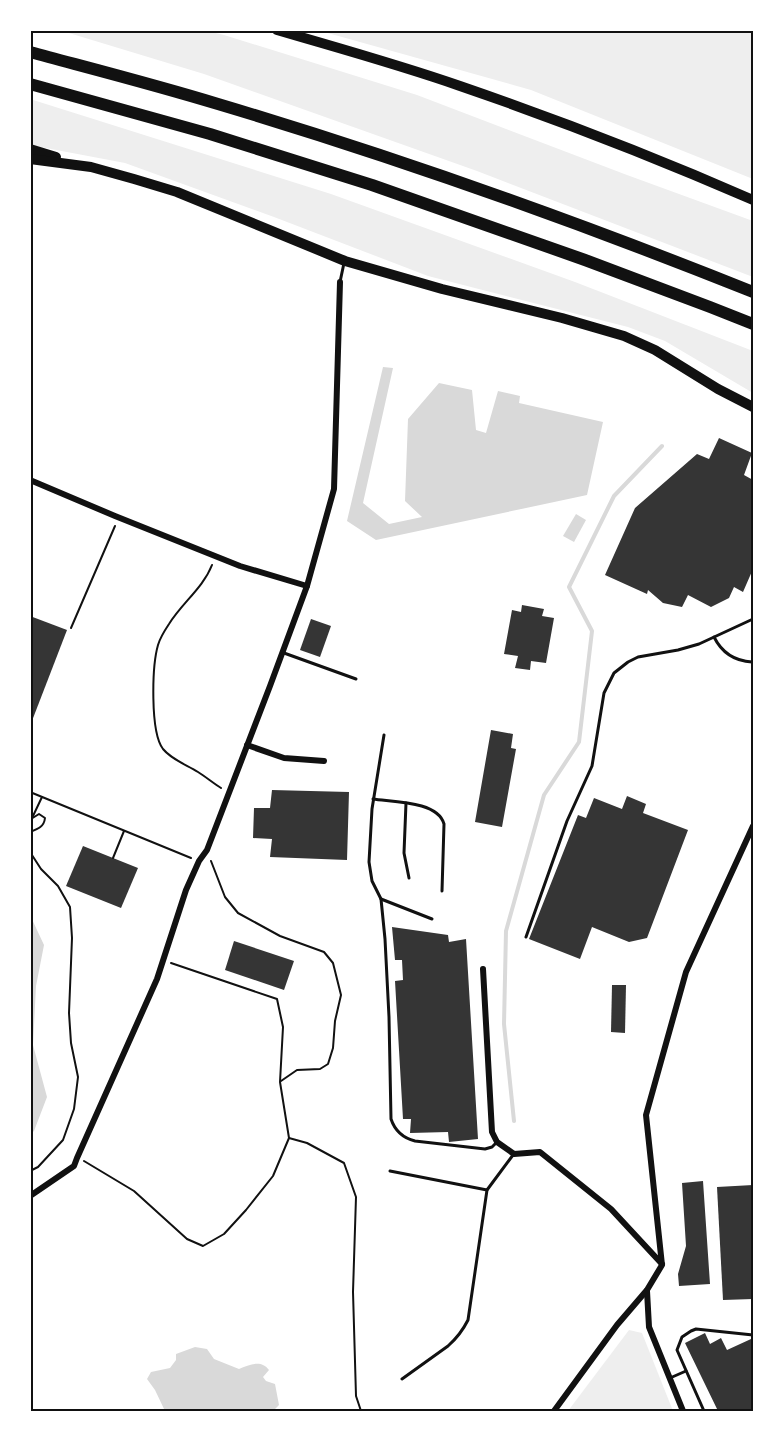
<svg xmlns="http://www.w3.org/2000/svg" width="783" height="1441" viewBox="0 0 783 1441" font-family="Ubuntu,sans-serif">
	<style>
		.green { fill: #eee }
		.water { fill: #d9d9d9 }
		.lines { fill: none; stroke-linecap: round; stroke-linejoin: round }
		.stream { stroke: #d9d9d9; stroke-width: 4 }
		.building { fill: #353535 }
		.path { stroke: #111; stroke-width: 2 }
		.service { stroke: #111; stroke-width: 3 }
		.minor { stroke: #111; stroke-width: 6 }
		.primary { stroke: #111; stroke-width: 10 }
		.motorway { stroke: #111; stroke-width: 12 }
		.neatline { fill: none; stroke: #111; stroke-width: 2 }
	</style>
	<rect width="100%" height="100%" fill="#fff"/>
	<g class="green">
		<polygon points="59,30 203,30 224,35 417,95 627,175 753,221 753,277 477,171 204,74"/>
		<polygon points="317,30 753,30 753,179 531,90"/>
		<polygon points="30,99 331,194 575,282 753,351 753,393 665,341 628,327 428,276 274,217 125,163 30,145"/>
		<polygon points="629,1330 642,1333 673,1411 568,1411"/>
	</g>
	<g class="water">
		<polygon points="383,367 393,368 363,503 389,524 422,517 405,501 408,419 439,383 472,390 476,430 486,433 498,391 520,396 519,403 603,422 587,495 376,540 347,521"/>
		<polygon points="576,514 586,520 574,542 563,536"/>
		<polygon points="30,915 44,945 36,986 33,1045 47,1097 34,1131 30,1134"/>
		<path d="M195 1347 207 1349 214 1359 239 1369C249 1365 261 1359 269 1370L263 1377 266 1381 275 1384 279 1405 273 1411H165L155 1390 147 1379 151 1372 170 1368 176 1360V1354Z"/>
	</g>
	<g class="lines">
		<polyline class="stream" points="514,1121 504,1024 506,931 544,795 579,742 592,631 569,587 614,496 662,446"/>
	</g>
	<g class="building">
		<polygon points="719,438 752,453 744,475 753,480 753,569 743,592 734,587 729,598 711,607 688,595 682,607 663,603 648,590 647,594 605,575 635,508 697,454 709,459"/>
		<polygon points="522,605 544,609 542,616 554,618 546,663 531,661 530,670 515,668 518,656 504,654 512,610 521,612"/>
		<polygon points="30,616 67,630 30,726"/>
		<polygon points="311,619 331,626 320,657 300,650"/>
		<polygon points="491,730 513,734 511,748 516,749 502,827 475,822"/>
		<polygon points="272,790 349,792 347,860 270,857 272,839 253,838 254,808 270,808"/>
		<polygon points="627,796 646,804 643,813 688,830 647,938 629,942 592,927 580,959 529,939 578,815 586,818 594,798 622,809"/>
		<polygon points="83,846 138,868 121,908 66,886"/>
		<polygon points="392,927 448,935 449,942 466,939 478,1139 449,1142 448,1132 410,1133 411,1119 403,1119 395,981 403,980 402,960 395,960"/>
		<polygon points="234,941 294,961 284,990 225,970"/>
		<polygon points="612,985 626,985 625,1033 611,1032"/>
		<polygon points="703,1181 710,1284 679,1286 678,1274 686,1246 682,1183"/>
		<polygon points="753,1185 753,1299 723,1300 717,1187"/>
		<polygon points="705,1333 710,1344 721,1338 727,1350 751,1339 753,1343 753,1411 718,1411 685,1343"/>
	</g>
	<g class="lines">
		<g class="path">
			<path d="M212 565C203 588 182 603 169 624 165 630 160 638 158 645 152 666 150 732 163 749 172 760 187 765 198 772 206 777 213 783 221 788"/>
			<polyline points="71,628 115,526"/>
			<polyline points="30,792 191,858"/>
			<polyline points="33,816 42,797"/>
			<path d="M30 825 31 819 39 814 45 818C44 827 38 829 30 832"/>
			<polyline points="30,852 41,869 58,886 70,907 72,938 69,1013 71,1043 78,1077 74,1109 63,1140 38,1167 30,1171"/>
			<polyline points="113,858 124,831"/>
			<polyline points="211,861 225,897 238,913 280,936 324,952 333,963 341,995 335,1021 333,1048 328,1064 320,1069 297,1070 281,1081"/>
			<polyline points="171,963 277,999 283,1027 280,1082 289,1138 307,1143 344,1163 356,1197 353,1292 356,1396 361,1411"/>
			<polyline points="84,1161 134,1191 187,1239 203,1246 224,1234 246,1210 273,1176 289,1138"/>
		</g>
		<g class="service">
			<polyline points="340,282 344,263"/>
			<path d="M714 637C722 653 734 661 752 662"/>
			<polyline points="284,653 356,679"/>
			<path d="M384 735 372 809 369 862 372 881 381 899 385 939 389 1017 391 1119C395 1131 403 1138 415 1141L485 1149 492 1147 497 1142"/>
			<path d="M373 799C393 802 438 801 444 824L442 891"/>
			<polyline points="406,803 404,853 409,878"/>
			<polyline points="381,899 432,919"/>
			<polyline points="526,937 567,821 592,766 604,693 614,673 628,662 638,657 678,650 699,644 753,619"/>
			<polyline points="390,1171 487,1190"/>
			<polyline points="670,1378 686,1371"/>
			<path d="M402 1379 448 1346C457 1338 463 1330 468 1320L487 1190 513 1155"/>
			<polyline points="704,1411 677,1350 682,1337 691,1331 696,1329 753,1335"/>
		</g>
		<g class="minor">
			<polyline points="30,480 115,516 240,566 307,586 334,489 340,282"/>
			<polyline points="247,745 284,758 324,761"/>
			<polyline points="483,969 492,1132 497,1142 514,1154 540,1152 611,1209 662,1264"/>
			<polyline points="30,1196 74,1166 77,1158 157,979 186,890 199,861 207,850 270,686 307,586"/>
			<polyline points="647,1291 649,1327 683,1411"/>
			<polyline points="554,1411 617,1325 647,1290 662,1265 646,1115 686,972 753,826"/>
		</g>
		<g class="primary">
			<path d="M277 30C338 48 400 65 460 86 559 120 657 158 753 200"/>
			<polyline points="30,149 56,157"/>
			<polyline points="30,159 91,167 134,179 177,192 345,261 442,289 562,318 624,336 655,350 718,389 753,407"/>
		</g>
		<g class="motorway">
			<path d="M30 52C93 69 156 85 218 104 399 158 578 222 753 292"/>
			<polyline points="30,84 210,134 372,185 585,260 710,307 753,324"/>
		</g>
	</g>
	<rect width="783" height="1441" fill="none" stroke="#ffffff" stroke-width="63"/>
	<rect x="32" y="32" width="720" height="1378" class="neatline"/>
</svg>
